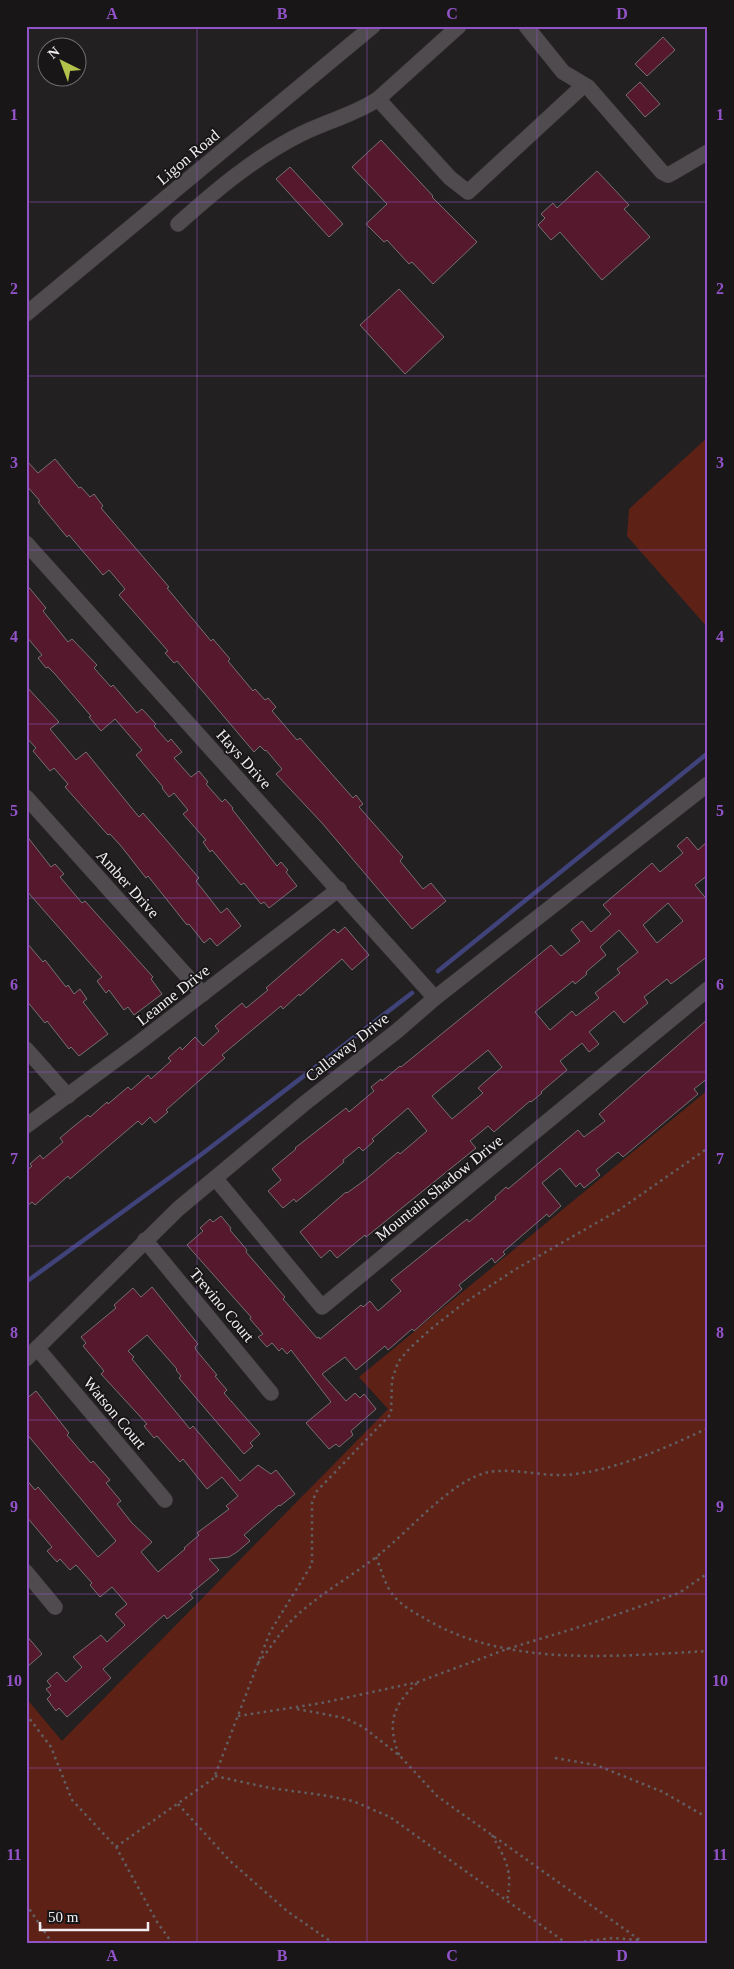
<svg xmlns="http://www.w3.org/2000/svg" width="734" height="1969" viewBox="0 0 734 1969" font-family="Georgia,serif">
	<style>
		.green { fill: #5e2116 }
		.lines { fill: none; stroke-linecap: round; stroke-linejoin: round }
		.stream { stroke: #40427a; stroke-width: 4.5 }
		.building { fill: #56182c; stroke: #757071; fill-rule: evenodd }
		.minor-casing { stroke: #3e3b3d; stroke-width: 16 }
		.path { stroke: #615f61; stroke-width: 2.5; stroke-dasharray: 2.5 4; stroke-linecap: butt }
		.minor { stroke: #4f4b4e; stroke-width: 15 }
		.grid { fill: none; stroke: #9253c9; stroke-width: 1; stroke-opacity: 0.55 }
		.labels { text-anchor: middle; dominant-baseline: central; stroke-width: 4; stroke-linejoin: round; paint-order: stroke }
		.street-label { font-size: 16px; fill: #f0eef0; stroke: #191618 }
		.neatline { fill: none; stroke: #9253c9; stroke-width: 2 }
		.grid-label { font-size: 16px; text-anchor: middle; font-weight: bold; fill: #9253c9 }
	</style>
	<rect width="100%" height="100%" fill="#232022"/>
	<g class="green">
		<polygon points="708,437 708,628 627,536 629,509"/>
		<polygon points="708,1090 708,1943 26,1943 26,1698 62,1741 388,1409 359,1377"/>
	</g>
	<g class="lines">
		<g class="stream">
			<polyline points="438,971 708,753"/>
			<polyline points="26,1282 198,1157 412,993"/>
		</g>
	</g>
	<g class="building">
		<polygon points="663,37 675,50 647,76 635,64"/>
		<polygon points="640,82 660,104 645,117 626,95"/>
		<polygon points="381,140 433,196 432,197 477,242 433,284 412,262 409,264 387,240 384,242 366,224 387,204 352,167"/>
		<polygon points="290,167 343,224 329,237 276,179"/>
		<polygon points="597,171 629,205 624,209 650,237 602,280 560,232 551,240 538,225 545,218 541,214 553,203 557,208"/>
		<polygon points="399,289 444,337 405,374 360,325"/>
		<polygon points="55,459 79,488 81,487 90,497 94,494 103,506 101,508 169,587 167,588 211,641 213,639 230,659 228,661 253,691 255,689 265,700 268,698 276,707 272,711 297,740 300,738 353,798 356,795 363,804 359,807 403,857 400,861 423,889 431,883 446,901 412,929 322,823 276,774 282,769 266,750 265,751 260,746 254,752 177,661 174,663 165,653 168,651 119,595 125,589 109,570 103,575 69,535 67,537 38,502 40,501 26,485 26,460 38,473"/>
		<polygon points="26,584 46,608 43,611 68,642 72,639 97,665 94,668 111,687 113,685 137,713 142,709 156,724 154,726 168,742 171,739 182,752 174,758 191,777 199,771 208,782 206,784 222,802 225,799 233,808 232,809 277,866 281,862 288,870 286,872 297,886 269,908 264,902 261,904 244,883 241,885 212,850 210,852 203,842 206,840 183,814 188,810 174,793 169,797 162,788 163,787 136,755 142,750 115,719 101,731 89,717 91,716 55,674 48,667 46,668 38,658 42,655 26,636"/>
		<polygon points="26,686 59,722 50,729 76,760 86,752 139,817 143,813 199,878 196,881 221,913 227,908 241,926 217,946 210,938 204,943 189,924 187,925 148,876 146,878 121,846 110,834 108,835 74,797 65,787 68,784 54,768 50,771 33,751 36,748 26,737"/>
		<polygon points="26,835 51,867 55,864 64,874 60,877 82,903 85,901 153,977 151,979 162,994 134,1015 128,1007 124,1010 109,990 106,993 97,981 102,977 26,890"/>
		<path d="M687 837 698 850 708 841V875L695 885 708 901V956L671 984 667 979 644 997 648 1003 624 1023 614 1011 589 1032 599 1044 589 1052 582 1043 560 1061 567 1070 541 1092 542 1093 531 1102 530 1101 494 1132 488 1126 470 1141 476 1148 366 1237 365 1235 337 1258 330 1250 321 1258 300 1232 346 1192 347 1193 365 1180 398 1152 400 1154 427 1131 408 1108 372 1139 374 1141 363 1151 359 1147 343 1160 344 1162 311 1190 296 1202 294 1199 283 1208 268 1191 281 1180 272 1169 296 1149 295 1148 346 1108 349 1112 374 1091 371 1087 381 1079 382 1081 400 1066 401 1067 551 945 561 956 580 941 571 930 582 921 591 932 611 914 603 905 652 863 660 872 683 853 677 846ZM668 903 683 921 657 943 643 925ZM619 930 638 952 617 969 620 973 595 993 599 998 576 1016 572 1011 550 1030 535 1012 573 981 575 984 587 974 586 972 606 955 600 947ZM488 1050 502 1067 478 1088 483 1093 452 1119 432 1096Z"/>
		<polygon points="345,927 369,955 352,970 342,959 300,996 299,994 283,1009 281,1006 222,1055 225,1058 166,1110 168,1112 155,1123 150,1117 142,1125 138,1121 70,1179 68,1176 35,1205 32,1202 26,1207 26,1171 32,1166 30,1164 40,1155 43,1159 63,1142 60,1138 73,1127 88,1115 90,1117 107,1102 108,1104 128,1087 131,1090 148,1075 151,1079 171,1061 168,1058 180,1047 182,1050 195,1037 203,1046 219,1031 215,1026 242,1003 246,1008 268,990 266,988 334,929 338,933"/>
		<polygon points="26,942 43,962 45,960 66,987 68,985 74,994 80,989 87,999 83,1002 108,1034 79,1056 71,1047 69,1049 47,1021 45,1023 26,1000"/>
		<polygon points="708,1019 708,1078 694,1089 698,1094 623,1157 618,1152 596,1170 600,1175 584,1188 580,1183 576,1187 560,1168 542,1183 561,1206 549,1217 547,1214 503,1252 505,1254 495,1263 492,1258 459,1285 462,1289 414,1331 412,1329 388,1350 385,1346 356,1370 345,1357 322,1374 346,1401 355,1393 360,1398 364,1394 376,1409 351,1431 353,1435 339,1447 336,1444 329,1449 306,1423 331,1402 291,1350 287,1354 282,1348 279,1351 272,1343 267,1347 258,1337 263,1334 250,1319 251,1317 187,1245 203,1231 200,1228 210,1219 213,1222 221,1216 231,1228 230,1230 247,1250 246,1252 285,1297 283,1299 317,1338 319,1337 320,1339 361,1305 363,1307 370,1301 378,1311 401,1291 391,1280 467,1219 469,1222 496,1199 495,1197 506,1187 508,1189 578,1130 584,1137 605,1121 599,1114"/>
		<polygon points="152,1287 198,1344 195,1347 196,1350 217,1375 215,1376 227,1390 224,1393 260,1434 250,1443 253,1446 244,1454 179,1378 181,1376 176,1370 177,1369 147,1335 128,1351 134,1357 132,1359 190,1429 193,1426 240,1481 258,1465 271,1474 276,1470 295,1494 280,1506 279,1505 244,1535 250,1541 237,1552 229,1557 209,1559 219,1570 190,1594 193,1598 167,1619 164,1615 103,1669 111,1678 67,1717 59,1708 56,1711 47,1699 51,1695 46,1689 51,1686 47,1681 57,1672 66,1682 82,1667 73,1657 101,1635 107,1642 125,1625 115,1614 127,1604 112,1587 100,1597 90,1585 92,1583 76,1565 70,1570 60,1559 57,1562 47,1551 52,1547 26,1516 26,1479 35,1490 38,1487 98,1557 116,1541 26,1433 26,1399 36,1391 69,1433 67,1435 91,1463 93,1461 110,1480 106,1483 121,1501 117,1504 132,1523 152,1542 141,1552 158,1572 185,1549 184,1548 199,1535 197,1533 229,1509 226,1506 238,1496 222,1477 207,1489 183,1459 180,1462 157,1436 154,1438 144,1426 147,1424 101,1374 104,1371 83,1346 86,1343 81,1337 116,1308 114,1305 133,1288 141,1297"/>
		<polygon points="26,1635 42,1654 26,1668"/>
	</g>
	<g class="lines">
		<g class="minor-casing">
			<g id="minor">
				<polyline points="526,26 563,72 588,87 662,172 668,175 672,173 708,152"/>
				<polyline points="378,99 450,178 468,192 584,85"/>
				<path d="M178 224C216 190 255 157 301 134 327 121 354 115 378 99L459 26"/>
				<polyline points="26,314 373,26"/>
				<polyline points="26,543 435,998"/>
				<polyline points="26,797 203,994"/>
				<polyline points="26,1049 68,1096"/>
				<polyline points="26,1126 136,1045 339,889"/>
				<polyline points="215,1178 322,1307 708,989"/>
				<polyline points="145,1240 271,1393"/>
				<polyline points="37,1348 165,1500"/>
				<polyline points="26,1359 178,1209 305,1103 397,1031 435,998 708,784"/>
				<polyline points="26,1572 55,1607"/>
			</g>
		</g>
		<g class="path">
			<path d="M376 1557C381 1569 385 1585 393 1595 401 1605 413 1612 424 1618 506 1668 615 1656 708 1651"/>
			<path d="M258 1663C270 1649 280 1632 293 1619 320 1593 353 1576 381 1553 410 1530 453 1479 489 1472 514 1468 540 1476 565 1475 612 1472 666 1448 708 1428"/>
			<polyline points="297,1709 345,1718 363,1727 400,1756 437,1796 644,1943"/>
			<polyline points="26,1714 51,1747 72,1800 116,1847 157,1922 172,1943"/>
			<polyline points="238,1716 322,1703 418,1682 507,1649 589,1624 679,1593 708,1573"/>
			<path d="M399 1755C387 1724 392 1706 417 1683"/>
			<polyline points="555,1758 596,1765 663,1792 708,1818"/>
			<polyline points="215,1776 270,1788 322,1795 353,1801 390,1817 566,1943"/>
			<polyline points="178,1804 230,1861 287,1911 333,1943"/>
			<path d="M492 1835C506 1860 513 1871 507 1900"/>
			<polyline points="116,1847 214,1778 270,1632 312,1564 312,1503 316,1492 391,1414 392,1380 398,1362 409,1349 432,1328 464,1303 516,1269 619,1210 708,1148"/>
			<polyline points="26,1904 52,1943"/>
			<polyline points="571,1943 613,1938 639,1940"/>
		</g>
		<use href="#minor" class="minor"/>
	</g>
	<path class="grid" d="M197 26V1943M367 26V1943M537 26V1943M26 202H708M26 376H708M26 550H708M26 724H708M26 898H708M26 1072H708M26 1246H708M26 1420H708M26 1594H708M26 1768H708"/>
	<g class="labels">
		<g class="street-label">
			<text transform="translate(188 157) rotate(-40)">Ligon Road</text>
			<text transform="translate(244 759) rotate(48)">Hays Drive</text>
			<text transform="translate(128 884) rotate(48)">Amber Drive</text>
			<text transform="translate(173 995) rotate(-38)">Leanne Drive</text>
			<text transform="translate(347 1047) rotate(-38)">Callaway Drive</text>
			<text transform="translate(439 1188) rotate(-39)">Mountain Shadow Drive</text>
			<text transform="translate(222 1305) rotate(50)">Trevino Court</text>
			<text transform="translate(115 1413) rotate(50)">Watson Court</text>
		</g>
	</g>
	<rect width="734" height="1969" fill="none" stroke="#191618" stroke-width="55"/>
	<g transform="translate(62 62) rotate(318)"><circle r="24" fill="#191618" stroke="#6f6c6e"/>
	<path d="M0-4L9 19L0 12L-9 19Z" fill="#b3c24b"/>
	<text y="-8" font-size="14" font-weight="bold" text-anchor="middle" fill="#f0eef0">N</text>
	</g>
	<path d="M40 1922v8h108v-8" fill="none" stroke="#f0eef0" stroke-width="2.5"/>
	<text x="48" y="1922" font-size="15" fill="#f0eef0" stroke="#191618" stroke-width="4" paint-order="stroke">50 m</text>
	<rect x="28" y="28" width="678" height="1914" class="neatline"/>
	<g class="grid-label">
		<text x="112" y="19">A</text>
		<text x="282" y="19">B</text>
		<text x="452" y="19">C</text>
		<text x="622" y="19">D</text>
		<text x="14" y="120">1</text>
		<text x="720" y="120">1</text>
		<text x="14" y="294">2</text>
		<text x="720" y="294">2</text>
		<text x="14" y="468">3</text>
		<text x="720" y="468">3</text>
		<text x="14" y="642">4</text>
		<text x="720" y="642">4</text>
		<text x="14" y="816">5</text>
		<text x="720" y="816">5</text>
		<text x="14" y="990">6</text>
		<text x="720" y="990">6</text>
		<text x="14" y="1164">7</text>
		<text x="720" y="1164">7</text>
		<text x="14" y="1338">8</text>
		<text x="720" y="1338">8</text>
		<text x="14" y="1512">9</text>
		<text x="720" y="1512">9</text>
		<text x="14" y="1686">10</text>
		<text x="720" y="1686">10</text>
		<text x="14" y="1860">11</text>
		<text x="720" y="1860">11</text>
		<text x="112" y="1961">A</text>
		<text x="282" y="1961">B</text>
		<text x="452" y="1961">C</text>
		<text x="622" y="1961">D</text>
	</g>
</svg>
